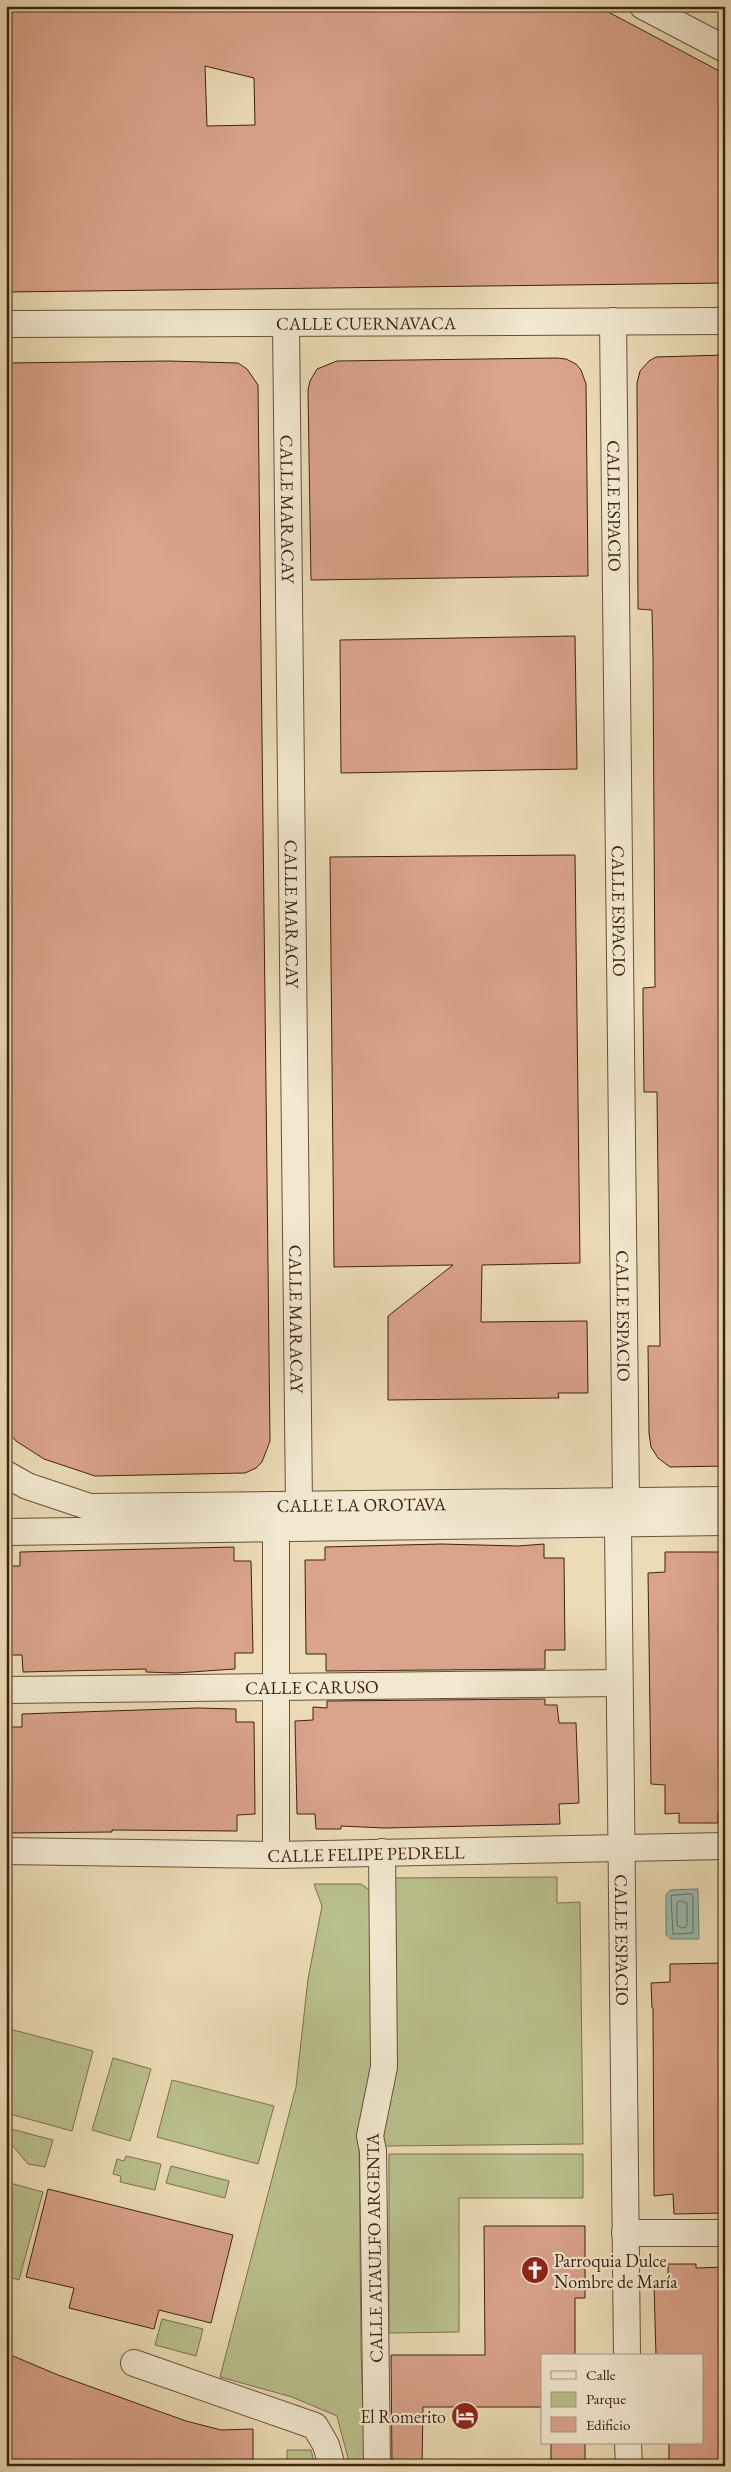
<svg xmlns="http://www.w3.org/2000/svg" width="731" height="2472" viewBox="0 0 731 2472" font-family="'EB Garamond',serif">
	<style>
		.green { fill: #b9c08d; stroke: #7c704e }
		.water { fill: #98bbaf; stroke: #747d6f }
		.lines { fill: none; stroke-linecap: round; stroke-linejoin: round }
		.shore { stroke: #6c6e60; stroke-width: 1 }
		.building { fill: #daa38c; stroke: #3f2110; fill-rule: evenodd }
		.minor-casing { stroke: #6a503a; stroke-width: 28 }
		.minor { stroke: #f2e8d0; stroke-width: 26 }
		.labels { text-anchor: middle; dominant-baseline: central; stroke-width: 4.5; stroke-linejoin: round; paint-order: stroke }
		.street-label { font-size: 18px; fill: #3f2110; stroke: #f2e8d0 }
		.poi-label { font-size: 18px; fill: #3f2110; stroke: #f2e8d0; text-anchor: start }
	</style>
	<rect width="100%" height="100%" fill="#ebdbb6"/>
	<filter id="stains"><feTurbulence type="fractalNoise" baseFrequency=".004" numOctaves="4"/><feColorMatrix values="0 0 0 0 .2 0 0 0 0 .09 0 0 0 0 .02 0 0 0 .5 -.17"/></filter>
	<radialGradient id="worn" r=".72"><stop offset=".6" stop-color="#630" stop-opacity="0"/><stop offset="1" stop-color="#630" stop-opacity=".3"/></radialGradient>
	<g class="green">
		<polygon points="557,1877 557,1903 580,1902 583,2144 386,2146 382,2142 390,1878"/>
		<polygon points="314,1884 361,1884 371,1891 375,2067 359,2134 361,2352 365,2466 350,2466 337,2416 292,2397 220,2377 296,2087 308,1979 322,1906"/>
		<polygon points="6,2028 93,2051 72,2131 6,2113"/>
		<polygon points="113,2058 151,2069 130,2141 92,2130"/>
		<polygon points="172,2080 274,2106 258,2164 157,2137"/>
		<polygon points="7,2128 53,2140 45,2167 28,2164 8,2140"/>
		<polygon points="389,2154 583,2154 583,2198 459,2198 459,2332 389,2333"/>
		<polygon points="126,2156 161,2164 155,2190 120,2182 121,2176 113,2174 117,2159 124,2161"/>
		<polygon points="171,2166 229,2181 225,2198 166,2183"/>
		<polygon points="6,2182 43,2192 19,2280 6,2276"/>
		<polygon points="162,2319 203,2329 196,2356 155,2345"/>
		<polygon points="287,2450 311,2450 315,2466 287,2466"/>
	</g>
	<polygon class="water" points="698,1889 699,1939 671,1939 666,1935 666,1895 670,1890"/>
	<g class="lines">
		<g class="shore">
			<polygon points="691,1894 693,1897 693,1933 673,1934 671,1896"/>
			<polygon points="680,1901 687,1903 687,1925 685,1928 677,1926 677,1903"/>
		</g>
	</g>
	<g class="building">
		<path d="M6 6H597L725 74V283L6 292ZM205 66 254 78 255 125 207 126Z"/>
		<polygon points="725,355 725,1466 670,1467 658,1458 651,1447 649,1433 648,1346 660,1346 657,1092 644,1092 643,1008 643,988 655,987 653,657 652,610 638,609 637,383 640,371 649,361 656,357"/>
		<polygon points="557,358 566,359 576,364 581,370 586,384 588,576 311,580 308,390 310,381 317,369 337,361"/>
		<polygon points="169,361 238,363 247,369 258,385 270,1441 262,1462 256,1468 245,1473 95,1476 44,1459 16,1441 6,1429 6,363"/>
		<polygon points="575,636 577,769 341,773 340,640"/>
		<polygon points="575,855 580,1263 482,1265 481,1322 587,1321 588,1393 558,1393 559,1398 388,1400 388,1316 453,1265 334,1267 330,857"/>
		<polygon points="441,1544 518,1546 544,1544 544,1558 564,1558 565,1650 545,1650 545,1669 326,1671 326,1654 306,1654 305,1560 325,1560 325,1547"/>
		<polygon points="234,1547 234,1561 251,1561 253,1653 235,1653 235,1669 176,1673 146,1672 146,1669 23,1672 22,1655 6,1655 6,1566 20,1566 20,1552"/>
		<polygon points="665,1552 725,1552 725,1813 718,1813 718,1823 679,1823 679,1813 665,1814 665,1785 651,1784 648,1573 665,1572"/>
		<polygon points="545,1699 545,1705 557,1705 559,1723 576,1723 579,1803 559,1804 560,1824 384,1828 341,1826 341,1829 316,1829 315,1814 297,1814 295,1721 313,1720 313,1707 327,1708 327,1701"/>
		<polygon points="198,1708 236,1709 236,1722 254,1722 255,1814 237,1815 237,1831 112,1830 112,1832 6,1833 6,1727 22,1727 22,1714"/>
		<polygon points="725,1963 725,2213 674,2214 673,2194 654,2196 653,2008 652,2008 651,1983 670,1982 670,1964"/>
		<polygon points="48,2189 233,2235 211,2323 159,2310 154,2329 69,2308 74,2288 26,2277"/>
		<polygon points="484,2226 585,2226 585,2298 575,2298 575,2356 542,2356 542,2407 423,2407 422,2466 392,2466 391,2355 485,2355"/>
		<polygon points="668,2264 696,2264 696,2268 725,2267 725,2466 669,2466 669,2443 702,2443 702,2356 656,2356 654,2284 668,2283"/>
		<polygon points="6,2353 58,2375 186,2421 221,2430 253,2429 253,2466 6,2466"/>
		<rect x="551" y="2443" width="34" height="23"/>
	</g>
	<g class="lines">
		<g class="minor-casing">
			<g id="minor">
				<polyline points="643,6 725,49"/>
				<path id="s1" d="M613 321 626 1501"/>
				<path id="s2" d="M286 323 299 1505"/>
				<path id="s3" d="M6 324 725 321"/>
				<path id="s4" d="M6 1474 27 1486 90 1507 725 1500"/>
				<path id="s5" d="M618 1524 627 2356"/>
				<polyline points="276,1530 276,1855"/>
				<polyline points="6,1532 725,1522"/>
				<path id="s6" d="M6 1690 619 1683"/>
				<path id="s7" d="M6 1851 276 1855 725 1846"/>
				<polyline points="625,2233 725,2233"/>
				<polyline points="134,2363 315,2426 326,2445 332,2466"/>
				<polyline points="628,2443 629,2466"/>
				<polyline points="377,2466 373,2151 370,2136 384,2067 382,1852"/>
			</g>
		</g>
		<use href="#minor" class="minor"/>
	</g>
	<defs>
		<g id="church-disc" transform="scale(1.4375)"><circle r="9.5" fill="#8f2418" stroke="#f2e8d0"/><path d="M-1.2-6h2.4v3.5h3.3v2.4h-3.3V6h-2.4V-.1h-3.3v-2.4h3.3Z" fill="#fff"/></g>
		<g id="hotel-disc" transform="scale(1.4375)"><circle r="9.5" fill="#8f2418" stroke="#f2e8d0"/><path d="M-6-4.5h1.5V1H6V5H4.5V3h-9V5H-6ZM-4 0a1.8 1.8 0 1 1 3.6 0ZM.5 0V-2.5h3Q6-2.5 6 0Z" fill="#fff"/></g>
	</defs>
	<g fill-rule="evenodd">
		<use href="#church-disc" x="535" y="2270"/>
		<use href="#hotel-disc" x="465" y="2416"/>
	</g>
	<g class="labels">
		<g class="street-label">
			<text stroke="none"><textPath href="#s3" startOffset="360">CALLE CUERNAVACA</textPath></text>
			<text stroke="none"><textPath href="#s1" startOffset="185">CALLE ESPACIO</textPath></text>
			<text stroke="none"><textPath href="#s2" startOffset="186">CALLE MARACAY</textPath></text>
			<text stroke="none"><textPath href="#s1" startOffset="590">CALLE ESPACIO</textPath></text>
			<text stroke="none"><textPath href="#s2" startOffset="591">CALLE MARACAY</textPath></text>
			<text stroke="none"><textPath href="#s1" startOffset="995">CALLE ESPACIO</textPath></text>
			<text stroke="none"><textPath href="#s2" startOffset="996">CALLE MARACAY</textPath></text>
			<text stroke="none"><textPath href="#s4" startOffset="362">CALLE LA OROTAVA</textPath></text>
			<text stroke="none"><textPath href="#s6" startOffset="306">CALLE CARUSO</textPath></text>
			<text stroke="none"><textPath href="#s7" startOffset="360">CALLE FELIPE PEDRELL</textPath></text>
			<text stroke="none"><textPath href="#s5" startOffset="416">CALLE ESPACIO</textPath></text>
			<text transform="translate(374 2248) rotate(-91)">CALLE ATAULFO ARGENTA</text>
		</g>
		<g class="poi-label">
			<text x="554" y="2260">Parroquia Dulce<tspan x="554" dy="21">Nombre de María</tspan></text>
			<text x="446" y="2416" text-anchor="end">El Romerito</text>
		</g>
	</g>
	<rect width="731" height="2472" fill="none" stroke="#ebdbb6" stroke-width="25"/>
	<rect x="8" y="8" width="716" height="2457" fill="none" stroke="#3f2110" stroke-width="2.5"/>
	<rect x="12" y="12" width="706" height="2447" fill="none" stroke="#3f2110"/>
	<rect x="541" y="2354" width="162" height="90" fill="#f2e8d0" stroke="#aa9883"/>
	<rect x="551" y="2371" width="25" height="8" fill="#f2e8d0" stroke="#aa9883"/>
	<text x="586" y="2380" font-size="15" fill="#3f2110">Calle</text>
	<rect x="551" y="2392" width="25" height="15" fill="#b9c08d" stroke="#aa9883"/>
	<text x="586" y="2404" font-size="15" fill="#3f2110">Parque</text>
	<rect x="551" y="2417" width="25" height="15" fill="#daa38c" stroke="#aa9883"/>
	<text x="586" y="2430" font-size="15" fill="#3f2110">Edificio</text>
	<rect width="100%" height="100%" filter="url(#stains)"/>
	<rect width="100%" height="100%" fill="url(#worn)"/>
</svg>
